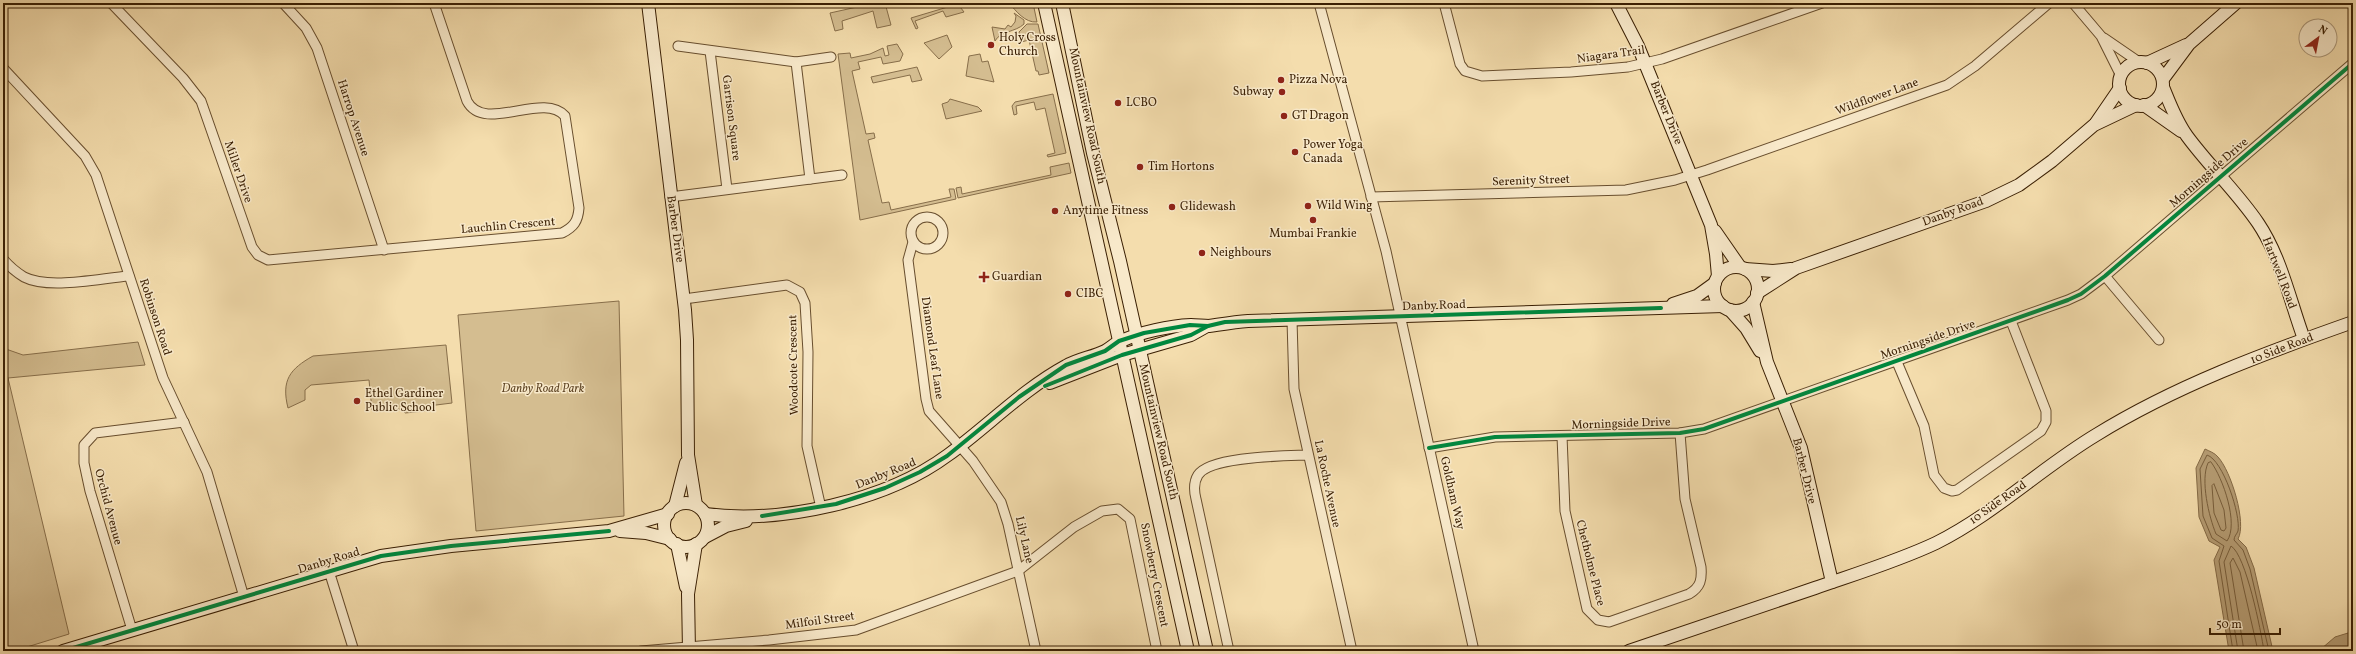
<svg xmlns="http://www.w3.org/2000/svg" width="2356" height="654" viewBox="0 0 2356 654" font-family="Vollkorn,serif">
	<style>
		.green { fill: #d4bd90; stroke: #876e4a }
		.water { fill: #b59c73; stroke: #846a46 }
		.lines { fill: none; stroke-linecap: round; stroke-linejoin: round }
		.shore { stroke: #785e3b; stroke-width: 1 }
		.street-casing { stroke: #684e2e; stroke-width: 11 }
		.secondary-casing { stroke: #3a1f03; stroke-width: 14 }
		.street { stroke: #f8e9ca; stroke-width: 9 }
		.secondary { stroke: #f8e9ca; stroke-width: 12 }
		.cycleway-casing { stroke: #f8e9ca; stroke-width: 6 }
		.cycleway { stroke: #00873e; stroke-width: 4 }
		.poi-dot { fill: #8f2418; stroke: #f8e9ca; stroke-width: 1.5 }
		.labels { text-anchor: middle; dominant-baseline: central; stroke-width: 3; stroke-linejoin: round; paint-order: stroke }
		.poi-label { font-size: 12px; fill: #3a1f03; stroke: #f8e9ca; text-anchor: start }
		.street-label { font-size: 12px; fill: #3a1f03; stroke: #f8e9ca }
		.park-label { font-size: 12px; font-style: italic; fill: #604626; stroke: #f8e9ca }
	</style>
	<rect width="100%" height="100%" fill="#f4ddad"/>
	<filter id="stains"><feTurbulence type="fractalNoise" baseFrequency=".005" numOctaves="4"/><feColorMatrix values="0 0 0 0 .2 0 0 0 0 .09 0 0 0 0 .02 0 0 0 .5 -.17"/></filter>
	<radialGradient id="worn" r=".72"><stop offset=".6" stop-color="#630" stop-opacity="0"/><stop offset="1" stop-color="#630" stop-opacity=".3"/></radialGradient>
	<g class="green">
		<polygon points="875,3 885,3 891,25 877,28 873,11 842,21 843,29 835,31 830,13"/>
		<polygon points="950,3 957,3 964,12 946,17 943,11 915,21 918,28 916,29 911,18 951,6"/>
		<path d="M1009 3H1033L1037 22C1025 23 1016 11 1009 3Z"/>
		<path d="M1014 13 1024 20V24C1016 32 1000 31 995 41L992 27 1005 29 1008 25 1011 27 1015 22 1016 16Z"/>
		<polygon points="1027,24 1038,24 1049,73 1039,75 1038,71 1036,71 1029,40 1021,42 1019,32"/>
		<polygon points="947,35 952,47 939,59 924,43"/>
		<polygon points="897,44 903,54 900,61 883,64 881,57 858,62 860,69 852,71 866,134 874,133 875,138 868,140 882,203 889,202 891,210 951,197 949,189 954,189 956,199 860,220 838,54 850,53 851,58 870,54 883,48 885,56 889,55 887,46"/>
		<polygon points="980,54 982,62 988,61 994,82 966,76 969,56"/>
		<polygon points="917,67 922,80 912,82 910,75 873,83 871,77"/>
		<polygon points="1053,94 1066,153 1048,157 1047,155 1055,153 1045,108 1036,110 1034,102 1016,106 1017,114 1014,115 1012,106 1015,102"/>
		<polygon points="950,99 978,107 982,111 946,119 942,104 948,102"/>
		<polygon points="1069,163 1071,173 958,198 956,188 961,187 962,194 1051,175 1050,167"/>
		<polygon points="619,301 624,516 476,531 458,315"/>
		<polygon points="138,342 145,365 8,378 69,634 14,651 3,651 3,348 23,355"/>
		<path d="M446 345 452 403 428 406 425 411 405 413 401 409 372 410 369 380 311 385 305 390V400L288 408C281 380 290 369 313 356Z"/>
	</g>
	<g class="water">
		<path d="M2205 449C2209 451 2215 453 2218 457 2231 471 2247 523 2238 539L2246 547 2254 568 2273 651H2229L2214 560 2220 547 2209 541 2199 517 2196 468Z"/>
		<polygon points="2348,633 2353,633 2353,651 2323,651 2321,649 2335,637"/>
	</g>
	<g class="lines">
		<g class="shore">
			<path d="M2211 462C2223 478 2239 524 2227 541L2216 534C2209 517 2200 480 2208 463Z"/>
			<polygon points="2214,484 2224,510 2226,528 2224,531 2221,530 2214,513 2212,486"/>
			<path d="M2233 651 2219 561 2224 546 2212 538 2203 516 2200 469 2207 455C2223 460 2241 515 2238 531 2237 534 2234 536 2234 540L2243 550 2250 569 2269 651"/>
			<path d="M2238 651 2224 562 2231 546C2246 555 2261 631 2264 651"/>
			<polyline points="2244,651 2230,563 2233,558 2240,572 2258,651"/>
		</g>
		<g class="street-casing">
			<g id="street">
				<path d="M111 3 183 78 201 101 252 247 258 255 268 260 562 233C574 227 578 221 579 208L565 116C543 91 484 134 467 101L434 3"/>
				<polyline points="283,3 306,28 317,48 384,250"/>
				<polyline points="1319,3 1386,251 1474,651"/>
				<polyline points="1444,3 1460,64 1465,71 1482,76 1571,72 1628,67 1662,59 1822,3"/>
				<polyline points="2073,3 2101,36 2121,76"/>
				<polyline points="2104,38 2139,62"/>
				<polyline points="678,46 796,62 831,57"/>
				<polyline points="710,51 727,189"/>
				<polyline points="796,62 810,179"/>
				<polyline points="3,68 85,156 96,175 163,378 207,472 244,597"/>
				<polyline points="670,197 842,175"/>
				<polyline points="1371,197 1626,190 1675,180 1707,170 1947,85 1975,66 2049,3"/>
				<circle cx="927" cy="233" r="16"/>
				<polyline points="913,242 908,260 926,399 929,411 973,461 1001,502 1008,524 1036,651"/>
				<path d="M3 259C9 266 16 272 24 277 49 290 101 278 129 276"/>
				<polyline points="2105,276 2159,340"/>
				<polyline points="684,299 787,285 800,292 805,303 808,352 807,446 821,508"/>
				<polyline points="1292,320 1294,389 1352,651"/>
				<polyline points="1897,362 1924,426 1934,475 1944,488 1952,491 1957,490 2041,431 2046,422 2046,411 2011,321"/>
				<path d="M1562 436 1565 511 1587 609 1598 620 1609 622 1689 594C1701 587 1702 579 1701 567L1685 499 1680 433"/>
				<polyline points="1429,448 1495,437 1680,433 1704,429 2068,300 2081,294 2105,276 2353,63"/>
				<polyline points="329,571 354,651"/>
				<polyline points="132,630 90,491 84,463 84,445 95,433 184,422"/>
				<polyline points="641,651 769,640 856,630 1018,571 1074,527 1102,511 1118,509 1130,519 1157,651"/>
				<path d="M1229 651 1196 499C1194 491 1193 483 1198 475 1210 456 1285 456 1308 455"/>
			</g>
		</g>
		<g class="secondary-casing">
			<g id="secondary">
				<polyline points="648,3 685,310 687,340 688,455 696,505"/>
				<polyline points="1044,3 1188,651"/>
				<polyline points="1062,3 1093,153 1120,261 1207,651"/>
				<polyline points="1616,3 1638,46 1711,225 1716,254 1718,276"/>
				<circle cx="2141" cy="84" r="22"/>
				<polyline points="2147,63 2186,45"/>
				<polyline points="2163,79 2189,44 2236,3"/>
				<path d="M2163 87C2170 104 2176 121 2187 136 2209 166 2237 192 2258 223 2281 257 2290 301 2304 339"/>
				<polyline points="2144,105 2181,131"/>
				<polyline points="2096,123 2120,88"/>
				<polyline points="1715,231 1740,267"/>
				<circle cx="1736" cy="289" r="22"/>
				<polyline points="1745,269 1773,271 1791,269"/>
				<polyline points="1757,293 1796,268 1986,201 2019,185 2052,161 2094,125 2136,105"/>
				<polyline points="1753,302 1767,362 1801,448 1832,582"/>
				<polyline points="1673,304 1697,296 1715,283"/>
				<polyline points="1730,310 1746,328 1760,351"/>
				<polyline points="1050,383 1122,355 1191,335 1207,326"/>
				<circle cx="686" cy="525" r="22"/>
				<polyline points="675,506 686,463"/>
				<path d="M705 514C781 524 886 501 948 455 988 426 1022 390 1066 366 1078 359 1093 357 1105 351 1111 348 1115 343 1121 341 1141 332 1169 326 1191 325 1197 325 1203 326 1209 326 1223 324 1235 322 1248 321L1723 306"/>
				<polyline points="620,531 646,533 670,539"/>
				<polyline points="705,537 726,526 746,521"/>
				<polyline points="677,544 686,587"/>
				<polyline points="63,651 381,556 451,546 609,531 668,514"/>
				<polyline points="689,651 688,594 696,544"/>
				<path d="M1629 651C1691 630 1753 609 1815 588 1855 574 1898 561 1936 543 1994 514 2041 468 2096 435 2175 386 2265 353 2353 322"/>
			</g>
		</g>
		<use href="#street" class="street"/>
		<use href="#secondary" class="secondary"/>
		<g class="cycleway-casing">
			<g id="cycleway">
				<polyline points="1045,386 1122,355 1191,335 1208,326"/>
				<polyline points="1429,448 1495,437 1680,433 1704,429 2068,300 2081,294 2105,276 2353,63"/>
				<polyline points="762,516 836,504 885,488 920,472 947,456 1019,397 1066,365 1105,351 1119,341 1144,333 1190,325 1208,326 1225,322 1661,308"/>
				<polyline points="63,651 381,556 451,546 609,531"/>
			</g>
		</g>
		<use href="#cycleway" class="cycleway"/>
	</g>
	<g class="poi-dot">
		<circle cx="991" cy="45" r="4"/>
		<circle cx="1281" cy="80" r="4"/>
		<circle cx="1282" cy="92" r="4"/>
		<circle cx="1118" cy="103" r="4"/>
		<circle cx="1284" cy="116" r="4"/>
		<circle cx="1295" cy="152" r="4"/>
		<circle cx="1140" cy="167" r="4"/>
		<circle cx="1308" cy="206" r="4"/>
		<circle cx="1172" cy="207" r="4"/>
		<circle cx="1055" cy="211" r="4"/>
		<circle cx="1313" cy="220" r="4"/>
		<circle cx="1202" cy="253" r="4"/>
		<path d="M982 271h4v4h4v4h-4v4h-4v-4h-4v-4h4z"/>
		<circle cx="1068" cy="294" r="4"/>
		<circle cx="357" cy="401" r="4"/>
	</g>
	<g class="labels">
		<g class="poi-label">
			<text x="999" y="38">Holy Cross<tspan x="999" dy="14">Church</tspan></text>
			<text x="1289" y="80">Pizza Nova</text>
			<text x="1274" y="92" text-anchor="end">Subway</text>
			<text x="1126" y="103">LCBO</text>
			<text x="1292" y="116">GT Dragon</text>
			<text x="1303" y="145">Power Yoga<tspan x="1303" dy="14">Canada</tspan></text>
			<text x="1148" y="167">Tim Hortons</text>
			<text x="1316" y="206">Wild Wing</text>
			<text x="1180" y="207">Glidewash</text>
			<text x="1063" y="211">Anytime Fitness</text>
			<text x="1313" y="234" text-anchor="middle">Mumbai Frankie</text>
			<text x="1210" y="253">Neighbours</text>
			<text x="992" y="277">Guardian</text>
			<text x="1076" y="294">CIBC</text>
			<text x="365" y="394">Ethel Gardiner<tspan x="365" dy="14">Public School</tspan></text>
		</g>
		<g class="street-label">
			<text transform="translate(1611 55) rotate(-8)">Niagara Trail</text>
			<text transform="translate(1877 97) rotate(-20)">Wildflower Lane</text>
			<text transform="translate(1666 113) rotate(68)">Barber Drive</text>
			<text transform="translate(1087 116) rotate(78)">Mountainview Road South</text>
			<text transform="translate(353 118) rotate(72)">Harrop Avenue</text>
			<text transform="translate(731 118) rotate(83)">Garrison Square</text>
			<text transform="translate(238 172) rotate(71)">Miller Drive</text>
			<text transform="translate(2209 173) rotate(-41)">Morningside Drive</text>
			<text transform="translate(1531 181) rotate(-2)">Serenity Street</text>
			<text transform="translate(1953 212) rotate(-20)">Danby Road</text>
			<text transform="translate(508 226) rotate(-5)">Lauchlin Crescent</text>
			<text transform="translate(675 229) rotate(82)">Barber Drive</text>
			<text transform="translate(2279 273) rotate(69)">Hartwell Road</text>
			<text transform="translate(1434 306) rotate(-2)">Danby Road</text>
			<text transform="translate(155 317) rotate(72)">Robinson Road</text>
			<text transform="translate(1928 340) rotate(-19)">Morningside Drive</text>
			<text transform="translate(932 348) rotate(82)">Diamond Leaf Lane</text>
			<text transform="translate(2282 349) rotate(-21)">10 Side Road</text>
			<text transform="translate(794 365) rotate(-91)">Woodcote Crescent</text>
			<text transform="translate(1621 424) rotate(-2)">Morningside Drive</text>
			<text transform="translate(1158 432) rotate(77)">Mountainview Road South</text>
			<text transform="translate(1804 471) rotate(76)">Barber Drive</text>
			<text transform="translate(886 474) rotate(-22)">Danby Road</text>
			<text transform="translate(1327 484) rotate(78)">La Roche Avenue</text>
			<text transform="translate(1452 493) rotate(77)">Goldham Way</text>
			<text transform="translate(1998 503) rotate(-35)">10 Side Road</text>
			<text transform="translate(108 507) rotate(75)">Orchid Avenue</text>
			<text transform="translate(1024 540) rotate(77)">Lily Lane</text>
			<text transform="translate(329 561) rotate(-17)">Danby Road</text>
			<text transform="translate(1590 563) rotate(76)">Chetholme Place</text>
			<text transform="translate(1154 575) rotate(79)">Snowberry Crescent</text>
			<text transform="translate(820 621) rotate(-8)">Milfoil Street</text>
		</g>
		<g class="park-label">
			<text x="543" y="389">Danby Road Park</text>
		</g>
	</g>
	<rect width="2356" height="654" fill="none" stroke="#f4ddad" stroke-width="16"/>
	<rect x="4" y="4" width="2348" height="646" fill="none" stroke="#3a1f03" stroke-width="2"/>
	<rect x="8" y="8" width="2340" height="638" fill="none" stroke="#3a1f03"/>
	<g transform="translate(2318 38) rotate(32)"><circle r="19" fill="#f8e9ca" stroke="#ac987a"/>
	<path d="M0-3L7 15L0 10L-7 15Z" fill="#8f2418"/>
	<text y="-6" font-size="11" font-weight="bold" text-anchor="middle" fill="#3a1f03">N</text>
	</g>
	<path d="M2210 628v6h70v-6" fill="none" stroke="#3a1f03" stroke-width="2"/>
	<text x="2216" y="628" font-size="12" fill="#3a1f03" stroke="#f8e9ca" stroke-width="3" paint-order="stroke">50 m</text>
	<rect width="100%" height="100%" filter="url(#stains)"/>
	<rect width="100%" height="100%" fill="url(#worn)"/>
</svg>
